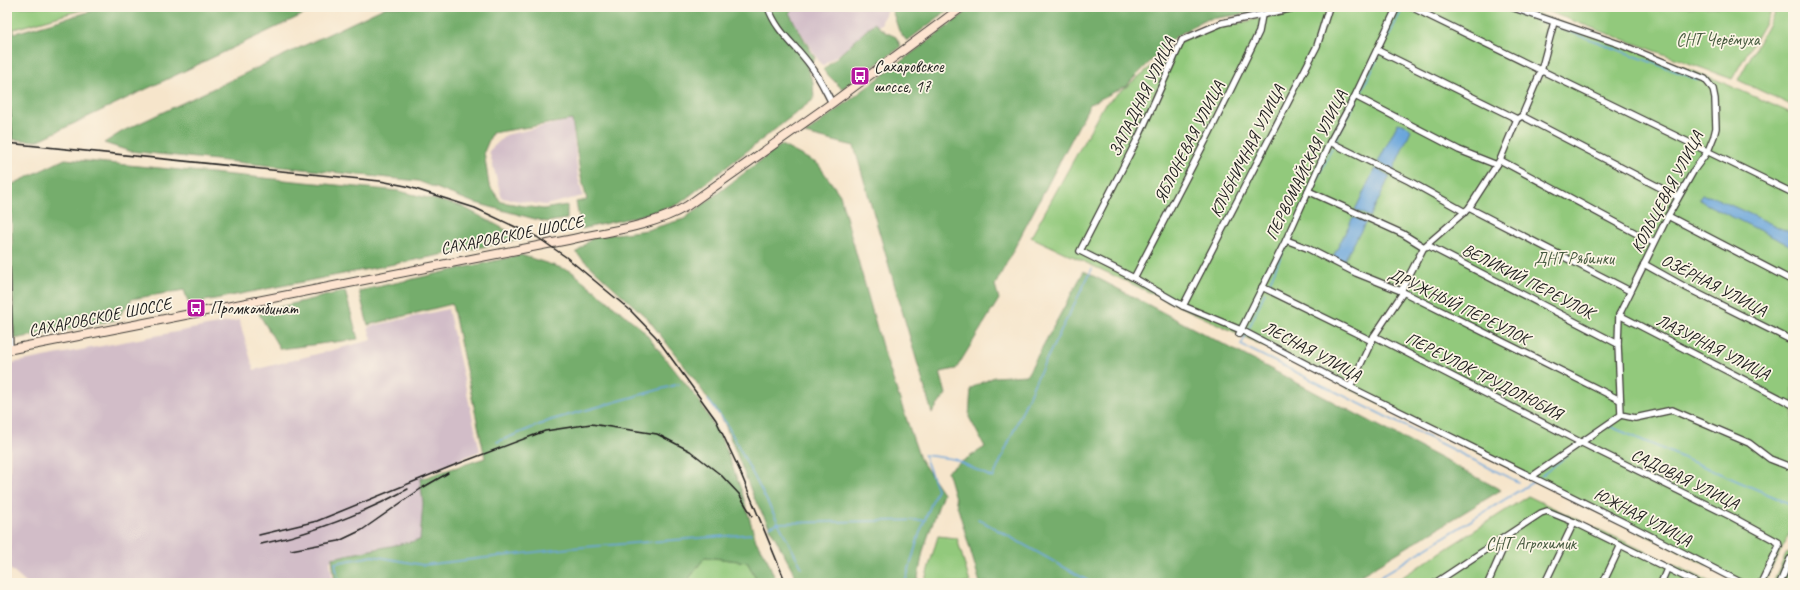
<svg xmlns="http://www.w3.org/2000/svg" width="1800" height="590" viewBox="0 0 1800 590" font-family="Caveat,sans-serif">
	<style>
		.industrial { fill: #d2bdc8 }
		.green { fill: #92c97c; stroke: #57724c }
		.forest { fill: #75ad6c; stroke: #486444 }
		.water { fill: #6aa6db; stroke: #43617c }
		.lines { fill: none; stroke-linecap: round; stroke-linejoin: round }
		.stream { stroke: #6aa6db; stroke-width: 1.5 }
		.street-casing { stroke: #3d3a36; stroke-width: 8 }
		.secondary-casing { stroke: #3d3a36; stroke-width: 10 }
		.street { stroke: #fff; stroke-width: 5.5 }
		.secondary { stroke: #fde4d0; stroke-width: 8 }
		.rail { stroke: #1c1c1c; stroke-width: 1.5 }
		.labels { text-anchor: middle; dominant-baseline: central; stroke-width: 3.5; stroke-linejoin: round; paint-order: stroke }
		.park-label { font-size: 17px; fill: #45593e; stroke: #fcf5e5 }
		.poi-label { font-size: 17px; fill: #1c1c1c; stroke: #fcf5e5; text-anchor: start }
		.street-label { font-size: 17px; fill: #1c1c1c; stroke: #fcf5e5 }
	</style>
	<rect width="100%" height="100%" fill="#fcf5e5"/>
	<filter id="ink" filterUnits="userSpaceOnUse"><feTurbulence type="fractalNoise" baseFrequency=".025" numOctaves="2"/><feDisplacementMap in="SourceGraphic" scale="8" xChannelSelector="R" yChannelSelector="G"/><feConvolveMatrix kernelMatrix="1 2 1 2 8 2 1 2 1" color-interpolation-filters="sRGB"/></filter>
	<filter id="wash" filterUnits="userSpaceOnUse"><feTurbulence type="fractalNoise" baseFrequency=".012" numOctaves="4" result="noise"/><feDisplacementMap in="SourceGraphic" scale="16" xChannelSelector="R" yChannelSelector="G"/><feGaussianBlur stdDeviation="0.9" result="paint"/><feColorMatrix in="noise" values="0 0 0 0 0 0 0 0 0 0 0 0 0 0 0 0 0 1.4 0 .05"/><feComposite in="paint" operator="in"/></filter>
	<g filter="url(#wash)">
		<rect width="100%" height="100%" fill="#f6e5cb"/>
		<g class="industrial">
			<polygon points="787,7 888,7 881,24 822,66 787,10"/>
			<polygon points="572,120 578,177 583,196 545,205 502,198 489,151 506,135"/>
			<polygon points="448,309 480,451 424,475 421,541 330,561 333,583 26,583 10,569 10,443 7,364 239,320 254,370 372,340 368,327"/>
		</g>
		<g class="green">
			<polygon points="7,7 92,7 7,31"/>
			<polygon points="1309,7 1520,7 1717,80 1793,114 1793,527 1764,583 1743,583 1239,334 1031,237 1104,105 1191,34"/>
			<polygon points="1535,7 1774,7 1732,79"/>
			<polygon points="1778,7 1793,7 1793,106 1738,80"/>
			<polygon points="1528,496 1712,583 1393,583"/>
			<polygon points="938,536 957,538 970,583 924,583"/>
			<polygon points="1787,552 1793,555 1793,583 1773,583"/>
			<polygon points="705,557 747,562 759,583 683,583 688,580"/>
		</g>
		<g class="forest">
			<polygon points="106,7 319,7 37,141 7,139 7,17 15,33"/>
			<polygon points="386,7 795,7 789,13 815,58 807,68 813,82 814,99 679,204 635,217 581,229 576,202 587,200 580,172 572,120 492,133 484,152 489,185 501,202 543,209 567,205 567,219 546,222 472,202 418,181 129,151 104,143 123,131"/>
			<polygon points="891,7 952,7 907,41 899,31"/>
			<polygon points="973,7 1294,7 1203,20 1174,38 1126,86 1090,104 995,285 999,299 956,369 940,372 946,394 932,413 854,146 805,134"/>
			<polygon points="874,23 885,32 896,37 901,47 843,88 840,87 823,70"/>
			<polygon points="781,145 818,164 840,195 883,350 920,459 943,493 923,551 917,583 796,583 793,571 754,498 724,422 692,376 648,319 576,253 593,237 647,230 684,219"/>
			<polygon points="65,159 399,191 461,206 523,239 189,304 184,290 132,299 116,320 14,339 11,185"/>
			<polygon points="521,255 571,271 615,307 642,329 700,402 723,442 741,489 756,541 767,559 777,583 759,583 747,562 705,557 688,580 683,583 335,583 332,558 420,540 423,503 420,479 485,458 452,304 368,325 359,291"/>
			<polygon points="1084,271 1501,490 1348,583 980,583 947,471 985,447 969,417 971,388 994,377 1027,375"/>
			<polygon points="345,291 358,339 280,349 259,314 271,309"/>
		</g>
		<g class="water">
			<polygon points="1398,123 1406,125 1411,130 1393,170 1378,162"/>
			<polygon points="1375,168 1390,176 1370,217 1355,210"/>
			<polygon points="1702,195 1713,197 1793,234 1793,247 1704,203 1699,199"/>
			<polygon points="1353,217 1366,222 1342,264 1333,257"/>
		</g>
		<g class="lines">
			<g class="stream">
				<polyline points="1499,7 1548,24"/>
				<polyline points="1557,27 1699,80"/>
				<polyline points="1383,47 1403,8"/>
				<polyline points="1360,95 1379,55"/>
				<polyline points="1335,141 1356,101"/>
				<polyline points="1312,190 1332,148"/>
				<polyline points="1306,203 1309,195"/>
				<polyline points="1268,286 1284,249"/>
				<polyline points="1249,328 1265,292"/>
				<polyline points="1246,335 1241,345 1518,482"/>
				<polyline points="708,400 726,423 802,568"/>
				<polyline points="1609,426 1793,505"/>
				<polyline points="497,442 551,420 679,384"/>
				<polyline points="1541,476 1568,455"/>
				<polyline points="978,519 1092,583"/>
				<polyline points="769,527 778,523 925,520"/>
				<polyline points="339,583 335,563 373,556 423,565 571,548 751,534"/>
				<polyline points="905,583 919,535 937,489 924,455 954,459 993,478 1035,382 1092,269"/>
				<polyline points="1370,583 1533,482"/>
			</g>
		</g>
	</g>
	<g filter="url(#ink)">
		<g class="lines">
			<g class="street-casing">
				<g id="street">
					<path d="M768 7C777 33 795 44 810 65 819 76 825 90 832 103"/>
					<polyline points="1299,7 1222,23 1182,40 1140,134 1080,251 1134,278 1183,306 1241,330 1350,387 1633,527 1742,583"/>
					<polyline points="1411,7 1793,193"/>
					<polyline points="1511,7 1619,44 1705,79 1713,89 1715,99 1716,128 1714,136 1708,151 1694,170 1668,216 1619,315 1618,344 1621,415 1531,477"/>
					<polyline points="7,17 7,22"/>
					<polyline points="1377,50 1517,119"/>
					<polyline points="1355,96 1459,150 1497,165"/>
					<polyline points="7,107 9,134 7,134"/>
					<polyline points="1522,116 1678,197"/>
					<polyline points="1330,142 1409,181 1465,212"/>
					<polyline points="7,156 9,134"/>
					<polyline points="1500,160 1654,243"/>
					<polyline points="1308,191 1403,234 1424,247 1429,246 1618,344"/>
					<polyline points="1469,208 1630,291"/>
					<polyline points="1668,216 1793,281"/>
					<polyline points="1286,240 1307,248 1356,273 1401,291 1620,400"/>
					<polyline points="1644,264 1687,288 1793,341"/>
					<polyline points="7,269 10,350"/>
					<polyline points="1134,278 1209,134 1259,32 1262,15"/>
					<polyline points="1262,287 1372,341"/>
					<polyline points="1183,306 1317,46 1329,7"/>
					<polyline points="1619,315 1793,405"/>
					<polyline points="1239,334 1286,240 1330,142 1355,96 1397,7"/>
					<polyline points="1374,336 1580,442 1732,517 1778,542 1779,546 1761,583"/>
					<polyline points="1350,387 1374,336 1402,294 1401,291 1424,247 1469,208 1500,160 1517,119 1522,116 1541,71 1554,22"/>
					<polyline points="1621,415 1635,418 1672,410 1749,443 1770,459 1793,468"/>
					<polyline points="1435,583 1541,513 1547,511 1574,522 1697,583"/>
					<polyline points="1488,583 1509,535"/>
					<polyline points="1545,583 1574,522"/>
					<polyline points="1603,583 1621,545"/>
					<polyline points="1661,583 1667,569"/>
					<polyline points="1780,583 1790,559"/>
				</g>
			</g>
			<g class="secondary-casing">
				<path id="secondary" d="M7 350 568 240C608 231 652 227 687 206L832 103 962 7"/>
			</g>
			<use href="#street" class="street"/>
			<use href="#secondary" class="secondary"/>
			<g class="rail">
				<polyline points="7,143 380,181 406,186 475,208 537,237 566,257 630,310 656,337 716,420 739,469 786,583"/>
				<polyline points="259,535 317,521 452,466 545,431 591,424 657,434 690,451 721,475 739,494 752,516"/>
				<path d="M261 544C313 533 362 514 408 489"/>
				<polyline points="291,550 339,541 362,530 422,488 448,473"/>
			</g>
		</g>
	</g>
	<defs>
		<g id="bus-square" transform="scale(1)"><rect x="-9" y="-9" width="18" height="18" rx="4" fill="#b5179e" stroke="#fcf5e5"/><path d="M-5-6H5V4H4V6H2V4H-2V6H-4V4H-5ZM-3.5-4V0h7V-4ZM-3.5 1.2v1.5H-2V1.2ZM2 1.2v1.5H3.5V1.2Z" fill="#fff"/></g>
	</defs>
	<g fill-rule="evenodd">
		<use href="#bus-square" x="860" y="76"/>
		<use href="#bus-square" x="196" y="308"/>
	</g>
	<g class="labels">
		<g class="park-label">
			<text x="1718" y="39">СНТ Черёмуха</text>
			<text x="1574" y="258">ДНТ Рябинки</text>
			<text x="1531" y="543">СНТ Агрохимик</text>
		</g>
		<g class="poi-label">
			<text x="874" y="66">Сахаровское<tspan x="874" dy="20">шоссе, 17</tspan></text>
			<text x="210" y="308">Промкомбинат</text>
		</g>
		<g class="street-label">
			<text transform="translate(1142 97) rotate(-64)">ЗАПАДНАЯ УЛИЦА</text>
			<text transform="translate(1189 142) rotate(-63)">ЯБЛОНЕВАЯ УЛИЦА</text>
			<text transform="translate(1247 151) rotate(-63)">КЛУБНИЧНАЯ УЛИЦА</text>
			<text transform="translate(1306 165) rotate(-64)">ПЕРВОМАЙСКАЯ УЛИЦА</text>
			<text transform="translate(1667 192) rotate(-62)">КОЛЬЦЕВАЯ УЛИЦА</text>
			<text transform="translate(512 235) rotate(-11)">САХАРОВСКОЕ ШОССЕ</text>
			<text transform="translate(1528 281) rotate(27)">ВЕЛИКИЙ ПЕРЕУЛОК</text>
			<text transform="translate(1714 285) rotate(27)">ОЗЁРНАЯ УЛИЦА</text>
			<text transform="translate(1459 306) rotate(26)">ДРУЖНЫЙ ПЕРЕУЛОК</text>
			<text transform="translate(100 317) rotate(-11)">САХАРОВСКОЕ ШОССЕ</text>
			<text transform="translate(1713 347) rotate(27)">ЛАЗУРНАЯ УЛИЦА</text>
			<text transform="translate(1312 351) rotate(28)">ЛЕСНАЯ УЛИЦА</text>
			<text transform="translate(1484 376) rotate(27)">ПЕРЕУЛОК ТРУДОЛЮБИЯ</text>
			<text transform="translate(1685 479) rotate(26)">САДОВАЯ УЛИЦА</text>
			<text transform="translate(1643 517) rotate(27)">ЮЖНАЯ УЛИЦА</text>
		</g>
	</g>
	<rect width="1800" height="590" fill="none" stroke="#fcf5e5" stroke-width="24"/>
</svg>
